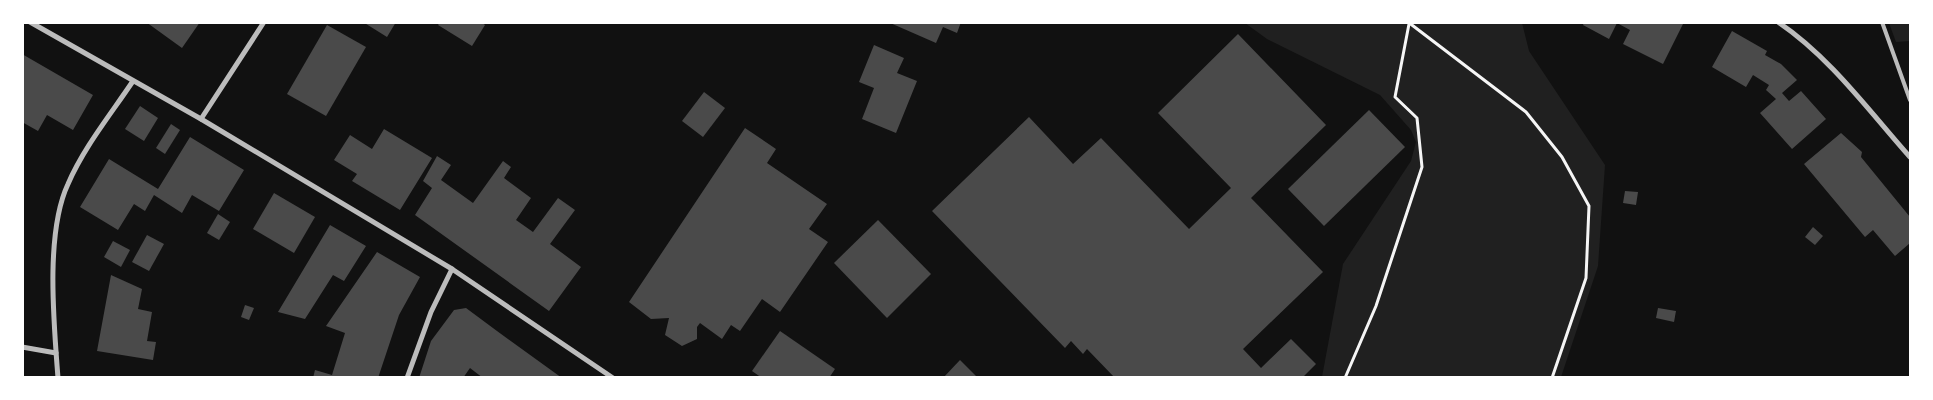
<svg xmlns="http://www.w3.org/2000/svg" width="1933" height="400" viewBox="0 0 1933 400" font-family="Signika,sans-serif">
	<style>
		.green { fill: #202020 }
		.building { fill: #4a4a4a }
		.lines { fill: none; stroke-linecap: round; stroke-linejoin: round }
		.path { stroke: #f5f5f5; stroke-width: 3 }
		.service { stroke: #bcbcbc; stroke-width: 4 }
		.minor { stroke: #bcbcbc; stroke-width: 5 }
	</style>
	<rect width="100%" height="100%" fill="#111"/>
	<g class="green">
		<polygon points="1245,23 1522,23 1529,51 1605,165 1598,266 1561,377 1322,377 1343,264 1411,161 1416,142 1411,130 1380,95 1267,39"/>
		<polygon points="1889,23 1910,23 1910,41 1896,42"/>
	</g>
	<g class="building">
		<polygon points="146,22 200,22 182,48"/>
		<polygon points="363,22 396,22 387,37"/>
		<polygon points="440,22 481,22 485,25 472,46 438,25"/>
		<polygon points="888,22 961,22 957,33 943,27 936,43"/>
		<polygon points="1584,22 1684,22 1663,64 1623,44 1630,30 1617,23 1609,39 1583,25"/>
		<polygon points="327,25 366,47 326,116 287,94"/>
		<polygon points="1732,31 1767,51 1765,55 1781,64 1797,80 1782,93 1789,101 1801,91 1826,119 1792,149 1760,113 1776,99 1766,90 1769,85 1753,75 1746,87 1712,67"/>
		<polygon points="1238,34 1326,125 1251,198 1323,272 1243,349 1261,368 1291,339 1316,364 1302,378 1115,378 1087,349 1083,354 1071,341 1065,348 932,211 1029,117 1073,164 1101,138 1189,229 1231,188 1158,113"/>
		<polygon points="874,45 904,58 897,73 917,81 896,133 862,119 874,88 859,82"/>
		<polygon points="22,54 93,95 73,130 47,115 38,131 22,122"/>
		<polygon points="704,92 725,108 703,137 682,121"/>
		<polygon points="140,106 158,118 144,141 125,129"/>
		<polygon points="1369,110 1405,147 1324,226 1288,189"/>
		<polygon points="171,124 180,130 165,154 156,148"/>
		<polygon points="745,128 776,149 767,163 827,204 809,229 828,242 780,312 762,299 740,331 731,325 722,339 700,323 697,327 697,339 682,346 665,335 669,318 651,319 629,302"/>
		<polygon points="384,129 432,158 400,210 352,181 357,174 334,160 350,135 372,149"/>
		<polygon points="1841,133 1862,152 1861,157 1910,217 1910,243 1895,256 1873,230 1865,237 1804,164"/>
		<polygon points="190,137 244,170 219,211 192,195 182,213 154,195 145,211 134,204 118,230 80,207 109,159 158,189"/>
		<polygon points="437,156 451,165 441,180 473,203 503,161 511,167 504,178 531,198 516,220 533,232 558,198 575,210 550,244 581,267 549,311 415,215 432,188 423,181"/>
		<polygon points="1625,191 1638,192 1636,205 1623,203"/>
		<polygon points="274,193 315,217 294,253 253,229"/>
		<polygon points="218,214 230,222 219,240 207,233"/>
		<polygon points="878,220 931,274 887,318 834,263"/>
		<polygon points="330,225 366,246 344,281 333,275 305,319 278,312"/>
		<polygon points="1813,227 1823,236 1815,245 1805,237"/>
		<polygon points="147,235 164,244 149,271 132,262"/>
		<polygon points="113,241 130,250 121,267 104,257"/>
		<polygon points="377,252 420,277 399,315 378,378 313,378 315,370 332,375 345,333 326,326"/>
		<polygon points="111,275 142,289 138,309 152,312 147,341 156,342 153,360 97,351"/>
		<polygon points="245,305 254,308 249,320 241,317"/>
		<polygon points="466,308 497,331 562,378 483,378 470,368 463,378 419,378 431,341 454,310"/>
		<polygon points="1658,308 1676,311 1674,322 1656,318"/>
		<polygon points="780,331 835,369 829,378 762,378 752,371"/>
		<polygon points="960,360 978,378 943,378"/>
	</g>
	<g class="lines">
		<g class="path">
			<polyline points="1408,22 1526,112 1562,157 1589,206 1586,278 1552,378"/>
			<polyline points="1345,378 1376,306 1422,167 1417,118 1395,97 1409,24"/>
		</g>
		<polyline class="service" points="1882,22 1910,100"/>
		<g class="minor">
			<polyline points="30,22 201,119 452,269 613,378"/>
			<path d="M1778 22C1830 57 1869 111 1910 157"/>
			<polyline points="201,119 264,22"/>
			<polyline points="22,347 56,353"/>
			<path d="M58 378C54 324 45 233 68 184 84 147 111 114 133 81"/>
			<polyline points="407,378 431,312 452,269"/>
		</g>
	</g>
	<rect width="1933" height="400" fill="none" stroke="#ffffff" stroke-width="48"/>
</svg>
